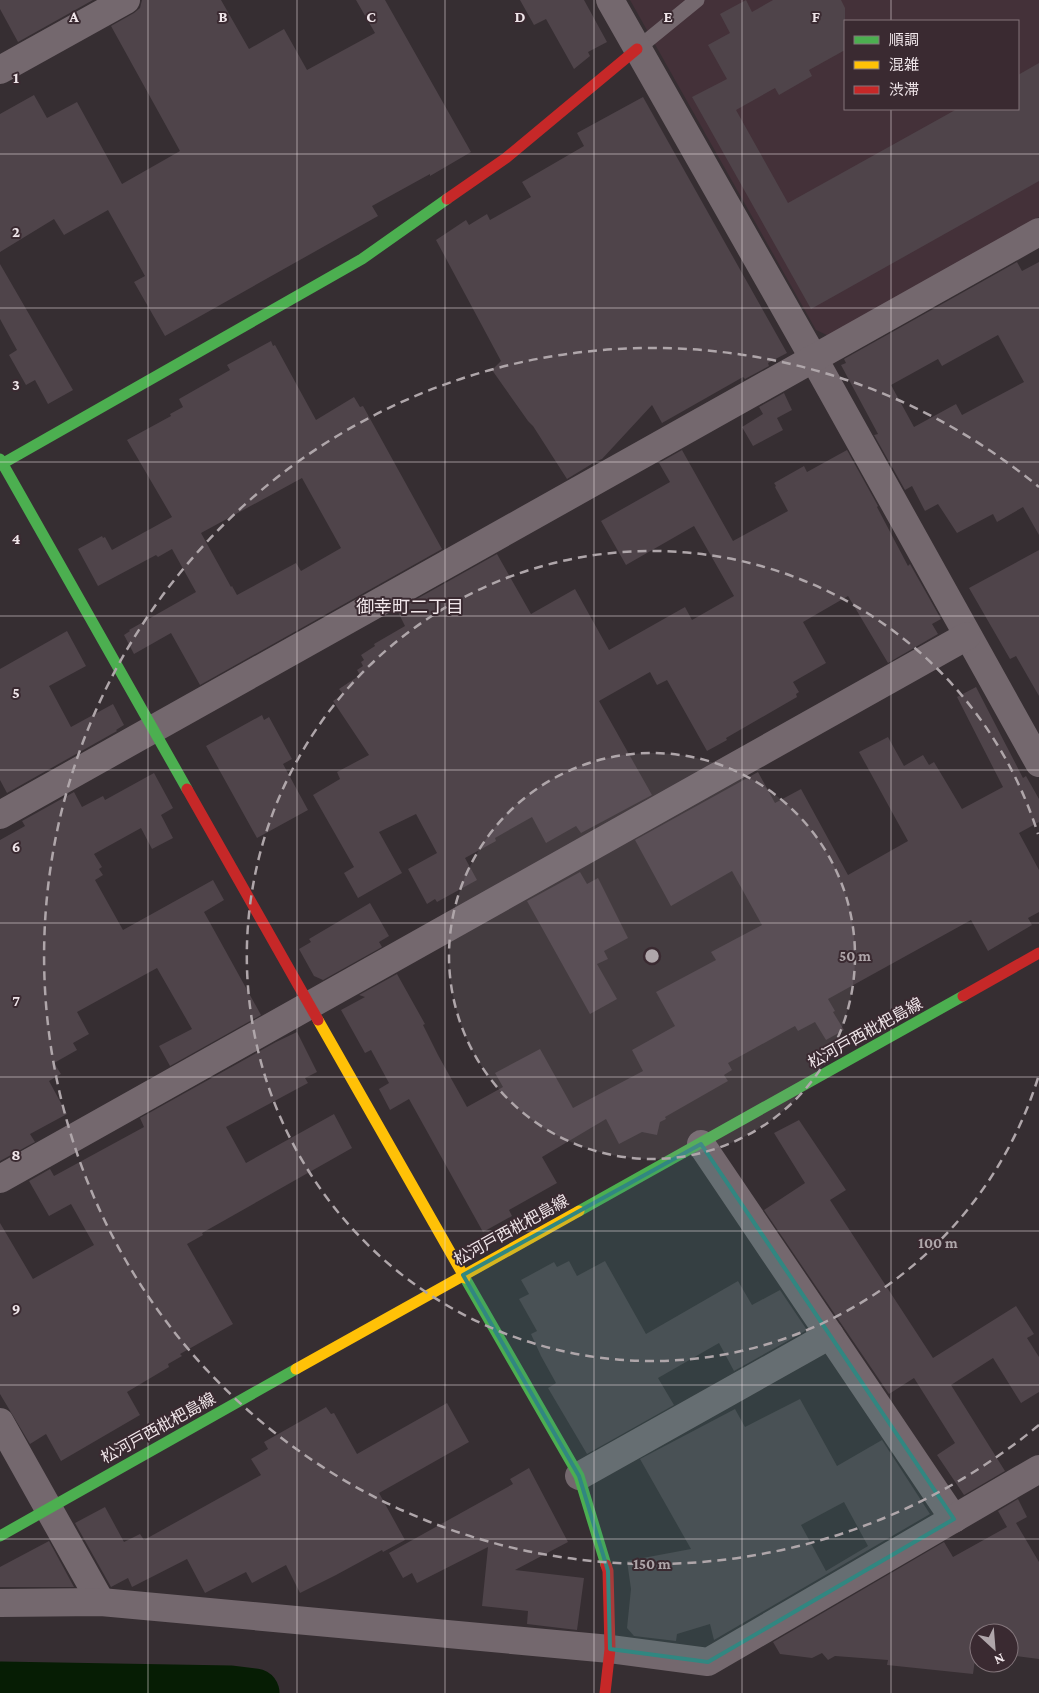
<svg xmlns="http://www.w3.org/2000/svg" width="1039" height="1693" viewBox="0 0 1039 1693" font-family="'Crimson Pro','Noto Sans JP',serif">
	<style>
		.built { fill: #443139; fill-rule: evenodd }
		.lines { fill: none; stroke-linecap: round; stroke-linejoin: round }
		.river { stroke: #061d04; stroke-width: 49 }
		.building { fill: #4f444a; fill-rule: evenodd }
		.lane { stroke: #74686e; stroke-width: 15 }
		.street { stroke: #74686e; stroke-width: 28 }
		.fast { stroke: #4caf50; stroke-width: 11 }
		.slow { stroke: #ffc107; stroke-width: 11 }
		.jam { stroke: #c62828; stroke-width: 11 }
		.marked { fill: #318781; fill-opacity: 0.2; stroke: #318781; stroke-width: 4; stroke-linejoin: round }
		.grid { fill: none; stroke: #f0e6ea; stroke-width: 1; stroke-opacity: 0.55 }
		.ring { fill: none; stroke: #afa6aa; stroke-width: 2.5; stroke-dasharray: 9 6 }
		.labels { text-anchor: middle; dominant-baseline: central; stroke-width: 4; stroke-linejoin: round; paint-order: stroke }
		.street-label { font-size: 16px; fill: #f0e6ea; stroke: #3a2a31 }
		.neighbourhood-label { font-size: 18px; fill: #f0e6ea; stroke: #3a2a31 }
		.grid-label { font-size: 16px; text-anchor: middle; font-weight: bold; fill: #f0e6ea; stroke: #3a2a31; stroke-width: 4; stroke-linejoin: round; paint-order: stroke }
		.centre { fill: #afa6aa; stroke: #3a2a31; stroke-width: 2.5 }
		.ring-label { font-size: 15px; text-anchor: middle; font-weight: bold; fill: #afa6aa; stroke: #3a2a31; stroke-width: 4; stroke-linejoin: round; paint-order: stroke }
	</style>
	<rect width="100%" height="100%" fill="#362e32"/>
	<path class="built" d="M630 0H1039V217L829 336 816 330ZM845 21H1018V109H845Z"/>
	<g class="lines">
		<polyline class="river" points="0,1686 231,1690 255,1693"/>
	</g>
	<g class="building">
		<polygon points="0,0 93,0 18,42 0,9"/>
		<polygon points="142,0 221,0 249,49 284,29 307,70 375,33 356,0 385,0 471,152 430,176 430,174 372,206 378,216 165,336 134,282 145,276 108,210 64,235 54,219 0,252 0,114 34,95 47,118 77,102 122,184 180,151 111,26 134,13 140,8"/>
		<polygon points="520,0 584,0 607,42 588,52 590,56 574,69 546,19 534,25"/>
		<polygon points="746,0 752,12 773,0 841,0 845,8 845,50 809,70 812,76 779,95 775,88 736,110 788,203 957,109 1018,109 1018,75 1039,63 1039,181 811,309 692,97 727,79 708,45 730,33 720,14"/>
		<polygon points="643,97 787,353 768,363 769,366 745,379 743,377 662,423 652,405 602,459 595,462 567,479 533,426 528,421 492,370 501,361 436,240 466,220 469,225 487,214 490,220 531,197 522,182 584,146 577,133"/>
		<path d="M1017 262 1022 271 1039 262V535L1023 507 997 522 993 514 957 533 938 504 925 511 912 486 905 490 874 435 878 434 841 365 846 363 844 359ZM998 335 1024 382 962 415 956 404 914 427 891 385 938 359 942 366Z"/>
		<polygon points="0,264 73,390 48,404 35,380 26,385 9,355 17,350 0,319"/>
		<path d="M271 341 273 346 275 345 316 420 354 397 360 407 363 406 442 549 200 685 171 633 134 654 124 635 130 631 129 630 196 592 172 549 158 557 156 555 98 586 78 549 102 536 103 538 105 537 112 550 172 517 127 440 171 416 170 414 183 407 179 399 230 370 227 365ZM302 478 341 548 301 571 296 563 237 595 232 586 231 587 201 533Z"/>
		<polygon points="784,393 792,410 777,418 783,430 753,446 742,427 763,414 759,407"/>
		<polygon points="682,450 733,541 788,511 775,487 776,486 774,483 804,466 807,472 847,450 878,506 877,507 908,566 910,564 941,619 932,624 938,634 888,663 848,596 803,622 826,663 793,682 799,692 796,694 797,697 726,738 727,740 707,751 667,680 657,685 650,672 599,701 652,795 581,833 576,826 546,843 532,817 495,838 496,841 465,858 477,880 437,902 435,899 427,904 408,869 437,853 416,814 379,832 402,873 358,898 344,873 354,867 313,795 340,779 337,772 369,755 333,701 343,694 339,689 360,675 357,670 363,666 361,662 364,660 361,655 375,646 374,644 405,626 397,610 497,554 531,614 575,589 609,650 685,607 692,620 734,596 694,526 626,565 601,521 670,482 659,463"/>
		<polygon points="1039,550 1039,696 1016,656 1010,659 969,588"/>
		<polygon points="67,631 86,666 49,686 71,727 113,704 124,725 116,730 117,731 7,793 0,780 0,669"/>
		<polygon points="976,687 1023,778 1026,776 1039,799 1039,822 1019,833 1039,870 1039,912 1028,918 1032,925 988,951 971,920 828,999 835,1011 833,1012 844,1030 826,1040 815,1022 798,1031 795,1026 728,1063 732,1070 724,1075 728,1081 665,1117 666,1119 660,1122 657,1135 642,1132 619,1144 606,1119 542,1157 557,1183 509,1210 512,1216 483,1232 409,1099 390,1110 379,1089 389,1083 371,1050 365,1053 341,1010 365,997 359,995 397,974 425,1024 423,1025 438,1055 467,1107 503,1087 495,1073 540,1049 573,1108 643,1071 632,1050 675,1026 656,992 716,960 711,952 762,925 732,871 671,906 635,840 758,772 775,803 801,789 848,875 908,841 859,752 888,737 904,766 923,755 929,765 934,762 962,809 1003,787 957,697"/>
		<polygon points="262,715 264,720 269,717 292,759 283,764 308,810 257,838 206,746"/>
		<polygon points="154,773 173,808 161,815 173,838 152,849 141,828 94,854 102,867 99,869 103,875 95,880 123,930 213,880 224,900 204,912 261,1015 170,1066 159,1046 192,1029 157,968 77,1012 89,1034 73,1043 77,1050 54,1063 61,1074 49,1081 67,1114 30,1134 35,1142 0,1161 0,840 25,826 22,821 74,792 82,807 103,796 105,800"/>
		<polygon points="580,872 587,884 598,878 628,938 604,951 608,959 597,964 617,999 590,1014 527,901"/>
		<polygon points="370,903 389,936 379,942 382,947 323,980 314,976 299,949 311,942 309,939"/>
		<polygon points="297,1032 317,1072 305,1078 308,1083 226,1127 246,1163 334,1114 352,1148 202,1233 203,1235 187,1244 233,1324 180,1354 182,1356 168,1364 169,1367 127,1392 140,1415 61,1461 46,1434 30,1444 0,1394 0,1223 33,1279 94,1245 71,1204 49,1216 29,1181 50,1169 54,1176 144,1127 140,1118 276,1042"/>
		<polygon points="799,1120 846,1190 830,1200 933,1358 1016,1306 1034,1334 1027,1338 1039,1357 1039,1392 1021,1403 993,1358 951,1385 1005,1471 964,1495 937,1455 955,1443 914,1378 889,1394 764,1210 805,1183 774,1133"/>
		<polygon points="569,1261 577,1276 605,1261 646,1334 738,1281 752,1305 780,1290 807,1330 734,1371 719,1343 658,1378 674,1405 587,1454 548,1388 556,1383 541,1356 531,1334 537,1331 519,1299 529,1294 521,1280 554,1262 557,1267"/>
		<path d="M800 1399 837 1466 882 1440 930 1514 714 1640 710 1624 677 1634 676 1641 634 1636 627 1628 631 1589 627 1561 691 1549 640 1459 735 1409 745 1427ZM844 1502 868 1546 826 1571 801 1525Z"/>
		<polygon points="447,1403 469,1442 379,1493 405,1540 383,1552 382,1550 336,1575 300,1593 286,1565 252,1583 246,1572 205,1593 187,1559 132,1587 128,1578 111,1587 75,1523 105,1507 124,1542 140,1534 144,1540 261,1475 251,1459 268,1449 264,1442 326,1407 331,1414 334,1413 357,1454"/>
		<polygon points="529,1468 568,1542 515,1570 584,1578 577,1630 527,1624 528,1611 482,1606 488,1547 417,1583 412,1573 403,1578 389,1553 513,1484 510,1479"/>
		<polygon points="1018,1499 1027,1517 1016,1523 1039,1562 1039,1659 1009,1655 1009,1633 979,1633 979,1652 976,1652 973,1674 887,1665 888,1660 835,1656 828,1660 822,1653 812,1658 780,1654 773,1642 944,1542 953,1557 1007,1527 998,1511"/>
		<polygon points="49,1541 74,1587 0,1587 0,1567"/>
	</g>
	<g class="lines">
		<polyline class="lane" points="637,49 697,0"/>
		<g class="street">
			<polyline points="610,0 814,359 1039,763"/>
			<polyline points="0,70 126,0"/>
			<polyline points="0,815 1039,232"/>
			<polyline points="701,1144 954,1519"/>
			<polyline points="0,1179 967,636"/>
			<polyline points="0,1422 101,1602"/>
			<polyline points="579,1476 830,1335"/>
			<polyline points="0,1603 101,1602 610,1649 708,1662 1039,1469"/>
		</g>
		<g class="fast">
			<polyline points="0,459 187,789"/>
			<polyline points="0,465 362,259 447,199"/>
			<polyline points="579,1211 963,996"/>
			<polyline points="465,1278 579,1476 606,1565"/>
			<polyline points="0,1536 296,1369"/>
		</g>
		<g class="slow">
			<polyline points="318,1020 465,1278"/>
			<polyline points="296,1369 579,1211"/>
		</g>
		<g class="jam">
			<polyline points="447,199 506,158 637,49"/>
			<polyline points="187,789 318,1020"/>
			<polyline points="963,996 1039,953"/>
			<polyline points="605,1693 610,1649 608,1571 606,1565"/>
		</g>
	</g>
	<path class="marked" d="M701 1144 954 1519 708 1662 610 1649 608 1571 579 1476 463 1275Z"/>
	<path class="grid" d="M148 0V1693M297 0V1693M445 0V1693M594 0V1693M742 0V1693M891 0V21M891 109V1693M0 154H1039M0 308H1039M0 462H1039M0 616H1039M0 770H1039M0 923H1039M0 1077H1039M0 1231H1039M0 1385H1039M0 1539H1039"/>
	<circle cx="652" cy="956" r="203" fill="#afa6aa" fill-opacity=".12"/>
	<g class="ring">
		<circle cx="652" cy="956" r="203"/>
		<path d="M1038 1078A405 405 0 1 1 1038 834"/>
		<path d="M1039 1425A608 608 0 1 1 1039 487"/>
	</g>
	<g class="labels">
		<g class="street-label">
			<text transform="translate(865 1033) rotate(-29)">松河戸西枇杷島線</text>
			<text transform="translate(511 1230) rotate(-29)">松河戸西枇杷島線</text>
			<text transform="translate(158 1428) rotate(-29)">松河戸西枇杷島線</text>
		</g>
		<g class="neighbourhood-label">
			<text x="410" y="607">御幸町二丁目</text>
		</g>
	</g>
	<g class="grid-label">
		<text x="74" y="22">A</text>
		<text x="223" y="22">B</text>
		<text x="371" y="22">C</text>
		<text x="520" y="22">D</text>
		<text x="668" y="22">E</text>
		<text x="816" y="22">F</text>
		<text x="16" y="83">1</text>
		<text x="16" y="237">2</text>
		<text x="16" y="390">3</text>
		<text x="16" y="544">4</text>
		<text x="16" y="698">5</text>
		<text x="16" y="852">6</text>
		<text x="16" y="1006">7</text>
		<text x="16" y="1160">8</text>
		<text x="16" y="1314">9</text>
	</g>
	<circle cx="652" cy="956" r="8" class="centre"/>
	<g class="ring-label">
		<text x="855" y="961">50 m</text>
		<text x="938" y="1248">100 m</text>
		<text x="652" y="1569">150 m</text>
	</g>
	<rect x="844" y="20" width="175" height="90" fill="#3a2a31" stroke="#83757b"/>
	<rect x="854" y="36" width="25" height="8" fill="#4caf50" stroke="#83757b"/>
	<text x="889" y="45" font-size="15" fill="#f0e6ea">順調</text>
	<rect x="854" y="61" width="25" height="8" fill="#ffc107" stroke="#83757b"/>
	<text x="889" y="70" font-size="15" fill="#f0e6ea">混雑</text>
	<rect x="854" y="86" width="25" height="8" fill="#c62828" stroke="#83757b"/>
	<text x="889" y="95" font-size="15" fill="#f0e6ea">渋滞</text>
	<g transform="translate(994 1648) rotate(154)"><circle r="24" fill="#3a2a31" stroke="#83757b"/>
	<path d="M0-4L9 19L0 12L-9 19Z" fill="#afa6aa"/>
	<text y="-8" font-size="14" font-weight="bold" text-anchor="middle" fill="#f0e6ea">N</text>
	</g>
</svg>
